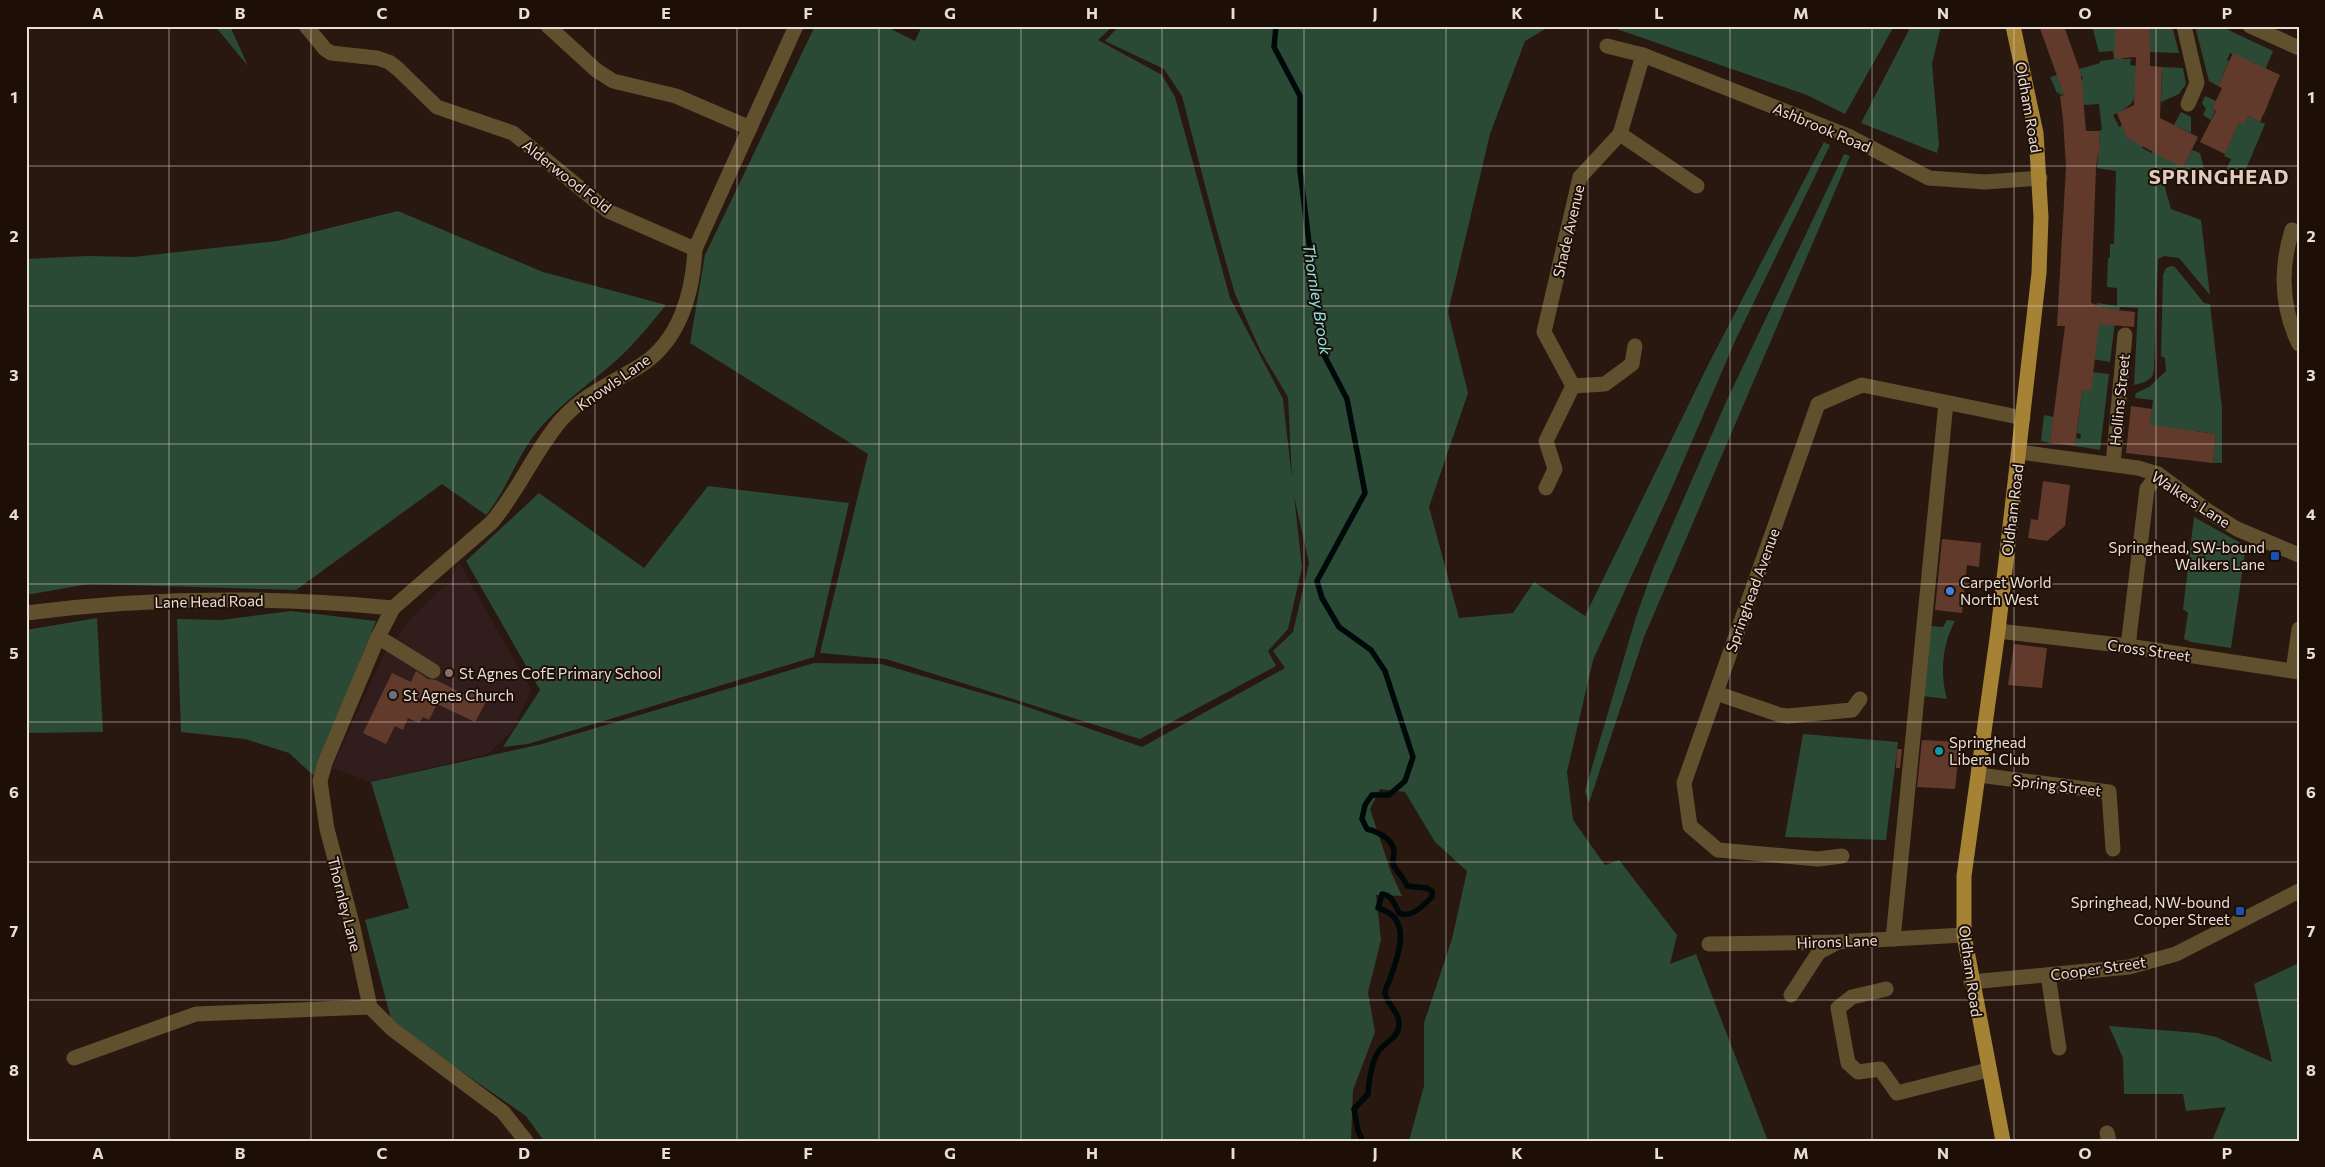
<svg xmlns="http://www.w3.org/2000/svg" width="2325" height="1167" viewBox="0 0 2325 1167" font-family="Commissioner,sans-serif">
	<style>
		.education { fill: #311e1c }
		.green { fill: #2b4a35 }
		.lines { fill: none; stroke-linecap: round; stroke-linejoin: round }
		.stream { stroke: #00090a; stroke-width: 5.5 }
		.building { fill: #623a2b }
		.minor { stroke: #61502d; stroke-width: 15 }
		.major { stroke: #a68235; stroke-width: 15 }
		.grid { fill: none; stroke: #e8ddd7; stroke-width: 1; stroke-opacity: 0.55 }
		.transit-dot { fill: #1a4fb4; stroke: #1e0f06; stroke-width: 2 }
		.shop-dot { fill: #3f7fe0; stroke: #1e0f06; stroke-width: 2 }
		.education-dot { fill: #8d6e63; stroke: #1e0f06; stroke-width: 2 }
		.worship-dot { fill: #6b7280; stroke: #1e0f06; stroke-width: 2 }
		.culture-dot { fill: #0f9aa8; stroke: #1e0f06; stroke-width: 2 }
		.labels { text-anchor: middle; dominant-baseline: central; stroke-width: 4; stroke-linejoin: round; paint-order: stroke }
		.street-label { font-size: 15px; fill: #e8ddd7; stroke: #1e0f06 }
		.poi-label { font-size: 15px; fill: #e8ddd7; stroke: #1e0f06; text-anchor: start }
		.water-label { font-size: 16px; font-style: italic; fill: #86e7eb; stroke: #1e0f06 }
		.district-label { font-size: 20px; font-weight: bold; letter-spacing: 1px; fill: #e1cbbe; stroke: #1e0f06 }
		.neatline { fill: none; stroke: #e8ddd7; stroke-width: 2 }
		.grid-label { font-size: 16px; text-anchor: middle; font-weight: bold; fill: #e8ddd7 }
	</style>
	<rect width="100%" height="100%" fill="#28180f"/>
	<polygon class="education" points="460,564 531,690 514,729 488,754 371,782 332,768 383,656 409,621 442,588 450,583 457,566"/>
	<g class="green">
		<polygon points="215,26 230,26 248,66"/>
		<polygon points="815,26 885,26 915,41 922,26 1113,26 1098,40 1162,75 1175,97 1230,298 1283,399 1292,479 1288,397 1261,352 1235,294 1215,224 1182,96 1164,69 1105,41 1119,26 1550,26 1525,41 1490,134 1448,312 1468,393 1429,507 1459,618 1513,613 1534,582 1585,616 1709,363 1824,142 1830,145 1735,341 1671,490 1593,660 1567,772 1573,820 1605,865 1619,860 1677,935 1670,964 1696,954 1768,1141 1409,1141 1424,1086 1424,1023 1452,939 1467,871 1435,842 1405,792 1380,789 1370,809 1391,872 1402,896 1376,895 1381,940 1368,992 1375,1032 1353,1090 1351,1141 544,1141 526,1116 442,1058 391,1019 365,920 409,908 371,782 542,744 814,663 881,664 1016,703 1142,747 1285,668 1273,651 1293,632 1309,563 1294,496 1302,567 1288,629 1268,651 1276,666 1140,739 886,659 820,653 868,454 690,343 705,255"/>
		<polygon points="1580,26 1894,26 1845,114 1807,95 1611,27"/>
		<polygon points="1911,26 1941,26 1932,64 1939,145 1937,153 1861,123"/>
		<path d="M2092 26H2115L2122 50V59H2131L2130 65 2136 66C2135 94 2142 102 2113 115L2119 127 2122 125 2143 145 2142 148 2152 153 2156 145 2183 168 2192 150 2200 153 2204 169 2160 170 2171 209 2201 220 2210 295 2179 258 2164 256 2158 259 2154 370 2152 377 2145 382 2134 385 2138 308 2120 307 2118 321 2115 322 2110 362 2086 358 2097 303 2117 306V288L2107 287 2108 258H2110V244H2114L2116 171 2097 168 2098 153 2100 152 2099 131 2102 130 2099 104 2083 105 2081 91 2060 95 2059 93H2057L2050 77 2057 75 2061 87 2083 79 2079 69 2100 63V61L2114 59 2113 51 2099 52Z"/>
		<polygon points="2150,26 2172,26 2179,53 2150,52"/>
		<polygon points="2195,26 2220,26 2273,51 2259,84 2273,91 2264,114 2256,111 2243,95 2257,64 2230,53 2227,60 2229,61 2218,86 2209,81"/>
		<polygon points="2162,67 2183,68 2186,84 2179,94 2161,102"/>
		<polygon points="2205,96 2216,101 2212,109 2215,111 2211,120 2203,115 2206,109 2202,103"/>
		<polygon points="2181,112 2191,117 2191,133 2174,125"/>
		<polygon points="2248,116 2265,124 2246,169 2226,170 2231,159 2224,156 2239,122"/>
		<polygon points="1844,154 1850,156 1644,637 1589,803 1585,791 1636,617 1653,569 1726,402"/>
		<path d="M398 211 543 272 666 305C651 323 637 341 620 357 593 382 565 399 540 428 517 454 508 489 486 515L442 484 296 590 89 584 26 595V259L87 256 134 257 277 241Z"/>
		<polygon points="2171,266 2175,267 2204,303 2210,304 2222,408 2222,463 2213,463 2216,434 2195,431 2148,438 2153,400 2135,398 2136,393 2149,387 2166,371 2165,358 2161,356 2163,275 2166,268"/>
		<polygon points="2084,371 2109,374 2100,450 2075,446 2076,438 2080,439 2081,434 2077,433"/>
		<polygon points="2044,415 2054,417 2050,443 2041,441"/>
		<polygon points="708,486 849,503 814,657 528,744 503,747 540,690 466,561 539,493 644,568"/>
		<polygon points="2194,517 2246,546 2231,648 2191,642 2184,639 2188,613 2183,609"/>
		<polygon points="291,611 376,621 314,776 289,753 245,739 181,732 177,619 221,620"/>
		<polygon points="97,618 103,732 26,733 26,630"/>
		<path d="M1947 620 1955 621C1942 645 1940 673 1947 699L1922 696 1930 626 1943 627Z"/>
		<polygon points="1803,734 1898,742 1886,840 1785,837"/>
		<polygon points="2299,963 2299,1141 2212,1141 2226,1107 2186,1111 2183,1094 2124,1094 2123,1058 2109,1026 2198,1033 2216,1037 2272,1062 2254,984"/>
	</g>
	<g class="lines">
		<path class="stream" d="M1276 26 1274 47 1300 96V171L1323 353 1347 399 1365 493 1317 581 1322 598 1339 627 1371 650 1385 671 1413 757 1405 781 1389 795H1372L1365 805 1362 819 1367 829C1378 832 1391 837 1394 850 1395 856 1391 860 1394 866 1398 874 1404 877 1407 886L1427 888 1432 891V897C1423 905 1412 919 1399 913 1395 905 1392 895 1382 894L1378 908C1413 918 1399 954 1390 979 1388 984 1385 988 1385 994 1388 1005 1400 1013 1399 1025 1399 1037 1384 1043 1378 1052 1371 1064 1369 1081 1368 1094L1354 1109 1358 1131 1363 1141"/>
	</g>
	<g class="building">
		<polygon points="2039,26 2064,26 2081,74 2086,131 2099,131 2100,153 2098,153 2096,168 2091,303 2108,309 2135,312 2134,327 2099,324 2091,391 2082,390 2075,446 2050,443 2065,326 2057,326 2066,167 2063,119 2060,96 2064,95"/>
		<polygon points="2115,26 2150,26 2150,66 2162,67 2160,118 2198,137 2183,168 2127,138 2117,113 2134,105 2136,57 2115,59"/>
		<polygon points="2233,53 2280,75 2260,122 2248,116 2244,124 2239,122 2225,154 2200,142 2216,111 2212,109 2222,88 2218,86"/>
		<polygon points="2131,406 2152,409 2150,425 2216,434 2213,463 2126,453"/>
		<polygon points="2043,481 2070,485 2065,526 2047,541 2028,538 2031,519 2038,520"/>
		<polygon points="1942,539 1981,543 1979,567 1967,565 1962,613 1935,610"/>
		<polygon points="2014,644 2047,648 2042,688 2008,685"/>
		<polygon points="416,671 428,679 436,680 467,696 470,691 487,700 475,722 437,704 429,720 423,717 419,723 408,718 403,730 395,726 386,744 363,733 392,673 411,682"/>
		<polygon points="1922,740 1960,742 1955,789 1917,787"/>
		<polygon points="1897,749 1902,749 1900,768 1896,768"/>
	</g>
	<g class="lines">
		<g class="minor">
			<polyline points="306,26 325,49 331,53 377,58 389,62 398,69 437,107 513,133 608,211 695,249"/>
			<polyline points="548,26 596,70 613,81 676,96 750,128"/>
			<polyline points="2184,26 2197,83 2188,104"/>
			<polyline points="2250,26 2299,48"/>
			<polyline points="1607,46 1643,55 1848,136 1929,178 1985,182 2040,178"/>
			<polyline points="1620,134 1697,186"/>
			<path d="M2292 230C2280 269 2281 307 2299 344"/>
			<polyline points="1573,386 1544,332 1580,177 1620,134 1643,55"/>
			<polyline points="1573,386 1605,384 1632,364 1635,346"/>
			<polyline points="2019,452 2138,468 2158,474 2208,511 2237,529 2299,555"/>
			<polyline points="2113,464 2125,335"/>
			<polyline points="1546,488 1555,469 1546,441 1573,386"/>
			<path d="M26 613C148 597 270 596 393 608"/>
			<polyline points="1998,631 2128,646 2299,672"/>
			<polyline points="378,637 433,671"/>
			<polyline points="2128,646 2147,489 2158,474"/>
			<polyline points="2293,671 2299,629"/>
			<polyline points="1716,693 1780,715 1788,716 1852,710 1860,699"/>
			<polyline points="1979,775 2109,792 2113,849"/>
			<polyline points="1842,856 1818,859 1718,850 1690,826 1684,783 1818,404 1862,385 2023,418"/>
			<polyline points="1893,939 1946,403"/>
			<polyline points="1709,944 1837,942 1964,935"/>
			<polyline points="2048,975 2059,1048"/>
			<polyline points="1971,982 2129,967 2176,954 2299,891"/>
			<polyline points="1886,989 1852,997 1838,1008 1848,1063 1858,1072 1880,1069 1897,1093 1988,1070"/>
			<polyline points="1791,995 1819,952 1836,943"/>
			<polyline points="74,1058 196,1014 370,1007"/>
			<polyline points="2107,1133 2109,1141"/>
			<path d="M526 1141 503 1112 392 1029 370 1007 353 927 327 829 320 781 325 763 378 637 393 608 491 523C519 491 534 451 562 419 585 394 612 383 640 366 680 341 693 292 695 249L796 26"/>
		</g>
		<polyline class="major" points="2003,1141 1964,935 1964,876 1998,631 2039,273 2041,217 2036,133 2013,26"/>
	</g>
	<path class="grid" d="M169 26V1141M311 26V1141M453 26V1141M595 26V1141M737 26V1141M879 26V1141M1021 26V1141M1162 26V1141M1304 26V1141M1446 26V1141M1588 26V1141M1730 26V1141M1872 26V1141M2014 26V1141M2156 26V1141M26 166H2299M26 306H2299M26 444H2299M26 584H2299M26 722H2299M26 862H2299M26 1000H2299"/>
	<g class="transit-dot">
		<rect x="2270" y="551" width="10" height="10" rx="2.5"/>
		<rect x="2235" y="906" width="10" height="10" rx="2.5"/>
	</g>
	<circle class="shop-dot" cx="1950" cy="591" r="5"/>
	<circle class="education-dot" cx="449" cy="673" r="5"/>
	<circle class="worship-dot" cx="393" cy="695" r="5"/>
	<circle class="culture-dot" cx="1939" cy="751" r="5"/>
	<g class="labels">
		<g class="street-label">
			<text transform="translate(2029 107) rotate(80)">Oldham Road</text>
			<text transform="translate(1822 127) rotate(23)">Ashbrook Road</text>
			<text transform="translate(567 176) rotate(38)">Alderwood Fold</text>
			<text transform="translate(1568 231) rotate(-77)">Shade Avenue</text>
			<text transform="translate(613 382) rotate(-35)">Knowls Lane</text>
			<text transform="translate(2119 400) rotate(-84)">Hollins Street</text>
			<text transform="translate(2191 499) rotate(33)">Walkers Lane</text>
			<text transform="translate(2012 510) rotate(-83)">Oldham Road</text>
			<text transform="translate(1752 590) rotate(-70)">Springhead Avenue</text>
			<text transform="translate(209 601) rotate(-1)">Lane Head Road</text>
			<text transform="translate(2149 650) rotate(8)">Cross Street</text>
			<text transform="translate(2057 785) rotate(7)">Spring Street</text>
			<text transform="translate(345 904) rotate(76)">Thornley Lane</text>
			<text transform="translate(1837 941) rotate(-2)">Hirons Lane</text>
			<text transform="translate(2098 968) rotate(-8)">Cooper Street</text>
			<text transform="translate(1971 971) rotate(82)">Oldham Road</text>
		</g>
		<g class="poi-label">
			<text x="2265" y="547" text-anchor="end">Springhead, SW-bound<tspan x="2265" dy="17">Walkers Lane</tspan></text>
			<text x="1960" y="582">Carpet World<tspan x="1960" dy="17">North West</tspan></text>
			<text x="459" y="673">St Agnes CofE Primary School</text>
			<text x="403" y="695">St Agnes Church</text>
			<text x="1949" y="742">Springhead<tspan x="1949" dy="17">Liberal Club</tspan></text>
			<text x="2230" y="902" text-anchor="end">Springhead, NW-bound<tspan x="2230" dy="17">Cooper Street</tspan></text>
		</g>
		<g class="water-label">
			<text transform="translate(1318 299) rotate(81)">Thornley Brook</text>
		</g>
		<g class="district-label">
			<text x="2219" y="176">SPRINGHEAD</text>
		</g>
	</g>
	<rect width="2325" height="1167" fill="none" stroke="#1e0f06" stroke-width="55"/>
	<rect x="28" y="28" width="2270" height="1112" class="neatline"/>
	<g class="grid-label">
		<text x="98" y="19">A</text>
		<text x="240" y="19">B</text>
		<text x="382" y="19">C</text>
		<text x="524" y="19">D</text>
		<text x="666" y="19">E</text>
		<text x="808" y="19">F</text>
		<text x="950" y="19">G</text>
		<text x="1092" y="19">H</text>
		<text x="1233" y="19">I</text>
		<text x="1375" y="19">J</text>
		<text x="1517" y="19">K</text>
		<text x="1659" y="19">L</text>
		<text x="1801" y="19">M</text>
		<text x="1943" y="19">N</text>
		<text x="2085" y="19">O</text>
		<text x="2227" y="19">P</text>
		<text x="14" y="103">1</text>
		<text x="2311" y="103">1</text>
		<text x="14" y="242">2</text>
		<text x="2311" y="242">2</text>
		<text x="14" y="381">3</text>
		<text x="2311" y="381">3</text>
		<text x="14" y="520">4</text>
		<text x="2311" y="520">4</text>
		<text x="14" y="659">5</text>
		<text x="2311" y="659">5</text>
		<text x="14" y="798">6</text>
		<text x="2311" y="798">6</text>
		<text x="14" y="937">7</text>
		<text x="2311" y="937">7</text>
		<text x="14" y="1076">8</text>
		<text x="2311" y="1076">8</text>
		<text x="98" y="1159">A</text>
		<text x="240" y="1159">B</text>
		<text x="382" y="1159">C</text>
		<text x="524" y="1159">D</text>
		<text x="666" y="1159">E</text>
		<text x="808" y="1159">F</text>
		<text x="950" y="1159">G</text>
		<text x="1092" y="1159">H</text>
		<text x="1233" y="1159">I</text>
		<text x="1375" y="1159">J</text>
		<text x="1517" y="1159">K</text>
		<text x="1659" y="1159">L</text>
		<text x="1801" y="1159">M</text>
		<text x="1943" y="1159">N</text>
		<text x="2085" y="1159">O</text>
		<text x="2227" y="1159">P</text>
	</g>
</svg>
